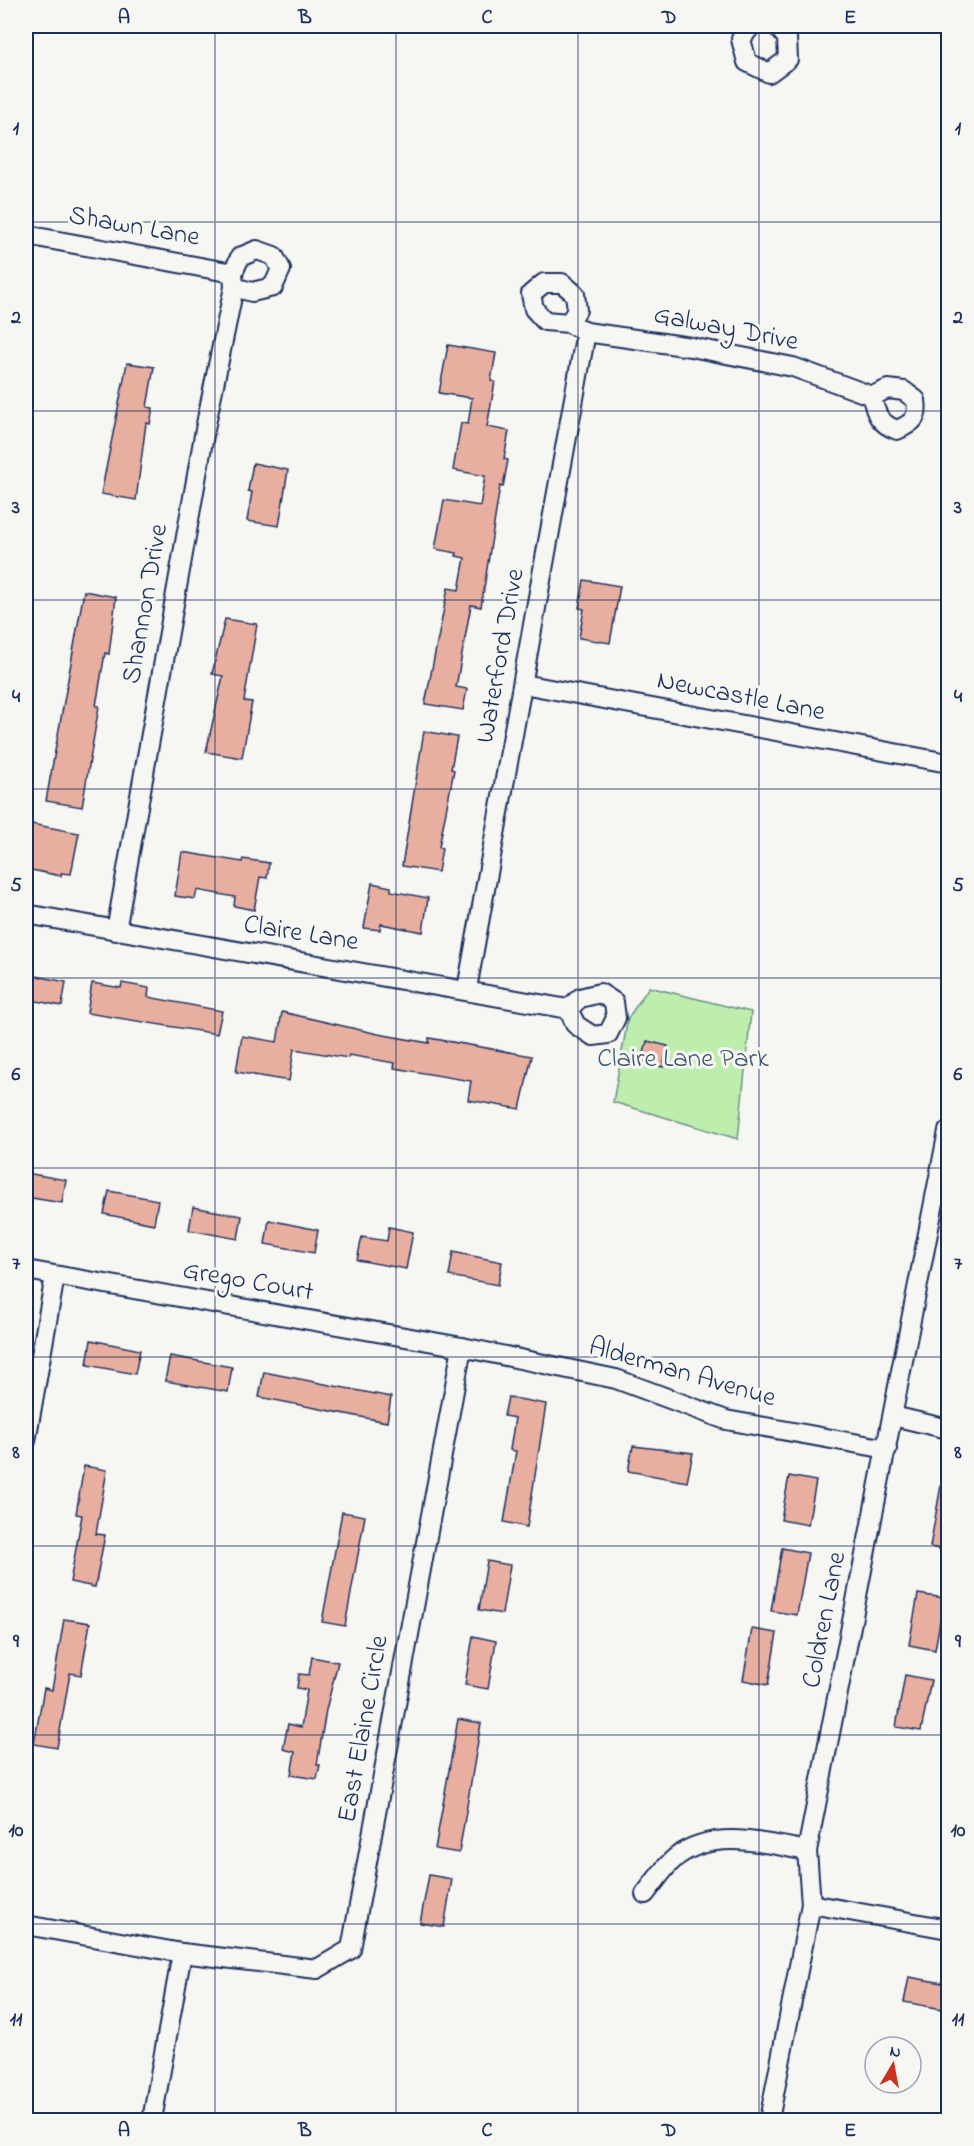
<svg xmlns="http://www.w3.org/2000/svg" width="974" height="2146" viewBox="0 0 974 2146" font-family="'Indie Flower',sans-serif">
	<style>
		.green { fill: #bdeeae; stroke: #6c8e86; stroke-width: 1.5 }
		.building { fill: #e8afa1; stroke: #1b2f5e; stroke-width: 1.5 }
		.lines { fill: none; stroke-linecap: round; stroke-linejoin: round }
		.street-casing { stroke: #1b2f5e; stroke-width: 22 }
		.street { stroke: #f6f6f2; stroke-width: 18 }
		.grid { fill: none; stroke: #1b2f5e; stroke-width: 1.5; stroke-opacity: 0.55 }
		.labels { text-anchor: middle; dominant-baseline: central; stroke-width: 6; stroke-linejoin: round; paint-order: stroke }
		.street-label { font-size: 27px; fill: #1b2f5e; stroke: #f6f6f2 }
		.park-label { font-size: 27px; fill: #3b556e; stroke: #f6f6f2 }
		.neatline { fill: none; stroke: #1b2f5e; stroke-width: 2 }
		.grid-label { font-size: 20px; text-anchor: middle; font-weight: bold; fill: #1b2f5e }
	</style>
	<rect width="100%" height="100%" fill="#f6f6f2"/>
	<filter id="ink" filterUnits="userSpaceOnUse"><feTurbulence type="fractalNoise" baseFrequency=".0167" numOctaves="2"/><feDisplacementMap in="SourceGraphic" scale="12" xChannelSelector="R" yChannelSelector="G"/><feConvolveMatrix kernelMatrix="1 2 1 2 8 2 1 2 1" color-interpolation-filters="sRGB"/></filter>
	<g filter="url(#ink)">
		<polygon class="green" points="649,987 751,1012 738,1139 613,1102 628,1018"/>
		<g class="building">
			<polygon points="448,345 496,353 491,381 495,382 487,427 509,431 504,459 508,460 503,487 500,486 481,607 471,605 456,687 467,689 463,710 425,704 448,588 459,590 465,558 456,556 457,553 435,549 444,500 480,506 485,476 453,470 461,423 468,424 472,398 439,393"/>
			<polygon points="127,363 154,367 147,407 153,408 150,424 146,423 136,500 101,494"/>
			<polygon points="253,463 288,470 279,526 247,521 252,492 248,491"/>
			<polygon points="584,580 620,586 610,643 579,638 584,609 579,608"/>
			<polygon points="84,591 116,597 109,654 105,653 96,706 99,706 82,807 46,801"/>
			<polygon points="225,619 257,624 244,701 252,702 242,758 206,752 223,676 212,674"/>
			<polygon points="424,731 457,737 451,769 454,770 439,847 442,848 438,872 402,866"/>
			<polygon points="26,823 79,833 71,874 61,873 61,876 26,869"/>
			<polygon points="182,852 242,862 243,859 269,863 267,878 260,877 254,910 234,906 235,897 197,890 195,899 175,896"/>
			<polygon points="372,883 391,887 391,891 428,898 423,932 381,924 380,930 364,928"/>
			<polygon points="26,974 66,982 62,1006 26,999"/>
			<polygon points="92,983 121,988 122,983 149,988 148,997 222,1011 217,1034 87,1013"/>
			<polygon points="282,1012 378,1034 429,1043 429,1038 532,1056 520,1109 468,1100 471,1081 394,1068 395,1063 349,1055 348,1058 294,1049 289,1081 236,1072 242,1036 277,1042"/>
			<polygon points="647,1041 668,1046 663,1067 642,1061"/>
			<polygon points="26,1173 66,1180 62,1203 26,1197"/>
			<polygon points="109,1191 158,1200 154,1224 104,1214"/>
			<polygon points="193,1207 242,1216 238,1239 189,1230"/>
			<polygon points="269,1220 318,1230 314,1253 265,1244"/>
			<polygon points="389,1227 413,1232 406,1269 357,1260 362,1237 387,1241"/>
			<polygon points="453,1252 502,1262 498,1285 449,1276"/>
			<polygon points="91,1340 140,1350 135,1374 87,1365"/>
			<polygon points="170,1356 232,1367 228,1392 165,1381"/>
			<polygon points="264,1372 391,1397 387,1422 259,1397"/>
			<polygon points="508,1397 546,1404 527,1527 504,1522 516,1451 510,1450 515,1418 504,1416"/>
			<polygon points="633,1446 693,1453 687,1482 628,1471"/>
			<polygon points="84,1466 107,1470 96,1534 105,1535 95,1587 70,1582 82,1515 76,1514"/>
			<polygon points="789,1476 816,1481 808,1525 781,1520"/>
			<polygon points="941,1485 948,1486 948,1551 930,1547"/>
			<polygon points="342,1512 365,1516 345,1626 322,1622"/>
			<polygon points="782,1548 808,1553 797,1615 771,1611"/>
			<polygon points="487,1561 510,1565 502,1614 479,1610"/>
			<polygon points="918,1594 944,1598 935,1650 909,1645"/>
			<polygon points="64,1619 90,1623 81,1675 70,1673 57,1748 34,1744 44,1688 52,1690"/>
			<polygon points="752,1629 777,1633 768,1685 743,1680"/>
			<polygon points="473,1636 496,1641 488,1689 465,1685"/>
			<polygon points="312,1657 338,1662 326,1710 317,1765 320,1765 317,1779 291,1775 295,1752 283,1749 288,1724 301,1727 307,1690 297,1688 299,1674 309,1675"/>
			<polygon points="905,1675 931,1680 921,1731 896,1727"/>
			<polygon points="458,1719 481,1723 459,1853 435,1849"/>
			<polygon points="429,1875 452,1879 444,1927 420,1923"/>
			<polygon points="909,1977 948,1984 948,2010 904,2002"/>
		</g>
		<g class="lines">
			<g class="street-casing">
				<g id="street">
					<polyline points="751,26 741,39 747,62 769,73 788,59 787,38 777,26"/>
					<polyline points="26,235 233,273"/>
					<polygon points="257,250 274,256 281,269 273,287 252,292 234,287 233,273 240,257"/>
					<polyline points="569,323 577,310 575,294 562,283 544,283 531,294 534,309 545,321 569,323 586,332 691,347 793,367 872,396"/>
					<path d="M888 389 904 391 916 400C919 418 913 423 897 430 880 424 875 414 872 396Z"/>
					<polyline points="523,684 948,763"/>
					<polyline points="26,914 568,1009"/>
					<polyline points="116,931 206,424 234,287"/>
					<polyline points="467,989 586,332"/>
					<polygon points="600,993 614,1002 616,1018 608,1034 593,1036 576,1025 568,1009 580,998"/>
					<polyline points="26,1270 462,1347 616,1379 726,1420 887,1449"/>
					<polyline points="893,1416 948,1429"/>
					<polyline points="26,1441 55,1276"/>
					<path d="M645 1894C654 1883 664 1867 675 1858 712 1828 765 1843 807 1851"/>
					<polyline points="811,1904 948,1929"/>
					<polyline points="26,1925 182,1953 317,1969 351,1949 462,1347"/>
					<polyline points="152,2120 182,1953"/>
					<polyline points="769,2120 811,1904 807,1851 948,1131"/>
				</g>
			</g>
			<use href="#street" class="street"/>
		</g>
	</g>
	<path class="grid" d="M215 26V2120M396 26V2120M578 26V2120M759 26V2120M26 222H948M26 411H948M26 600H948M26 789H948M26 978H948M26 1168H948M26 1357H948M26 1546H948M26 1735H948M26 1924H948"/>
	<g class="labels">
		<g class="street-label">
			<text transform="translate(134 227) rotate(10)">Shawn Lane</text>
			<text transform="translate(726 329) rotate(11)">Galway Drive</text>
			<text transform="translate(146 604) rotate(-80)">Shannon Drive</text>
			<text transform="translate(501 656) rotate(-80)">Waterford Drive</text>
			<text transform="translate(741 697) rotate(11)">Newcastle Lane</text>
			<text transform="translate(301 934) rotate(9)">Claire Lane</text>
			<text transform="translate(248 1282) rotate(10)">Grego Court</text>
			<text transform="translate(682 1373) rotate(16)">Alderman Avenue</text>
			<text transform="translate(825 1620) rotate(-79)">Coldren Lane</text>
			<text transform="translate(364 1729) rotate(-80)">East Elaine Circle</text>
		</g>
		<g class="park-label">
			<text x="683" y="1059">Claire Lane Park</text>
		</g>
	</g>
	<rect width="974" height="2146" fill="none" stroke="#f6f6f2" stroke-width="66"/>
	<g transform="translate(893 2065) rotate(10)"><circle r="28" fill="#f6f6f2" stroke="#9ea6b7" stroke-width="1.5"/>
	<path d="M0-4.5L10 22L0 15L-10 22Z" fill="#c8321e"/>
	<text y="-9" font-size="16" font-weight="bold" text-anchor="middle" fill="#1b2f5e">N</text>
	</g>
	<rect x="33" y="33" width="908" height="2080" class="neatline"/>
	<g class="grid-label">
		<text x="124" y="23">A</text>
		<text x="305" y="23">B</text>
		<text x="487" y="23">C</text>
		<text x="669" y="23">D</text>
		<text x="850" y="23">E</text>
		<text x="16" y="134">1</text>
		<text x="958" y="134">1</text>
		<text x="16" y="323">2</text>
		<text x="958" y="323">2</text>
		<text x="16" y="513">3</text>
		<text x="958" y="513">3</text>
		<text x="16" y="702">4</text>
		<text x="958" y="702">4</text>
		<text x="16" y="891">5</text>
		<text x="958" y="891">5</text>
		<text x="16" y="1080">6</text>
		<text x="958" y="1080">6</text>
		<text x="16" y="1269">7</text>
		<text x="958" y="1269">7</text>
		<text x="16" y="1458">8</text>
		<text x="958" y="1458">8</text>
		<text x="16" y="1647">9</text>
		<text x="958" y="1647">9</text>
		<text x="16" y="1836">10</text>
		<text x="958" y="1836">10</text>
		<text x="16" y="2025">11</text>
		<text x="958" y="2025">11</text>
		<text x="124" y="2136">A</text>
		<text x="305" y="2136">B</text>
		<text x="487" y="2136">C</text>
		<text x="669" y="2136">D</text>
		<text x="850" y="2136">E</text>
	</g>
</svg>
